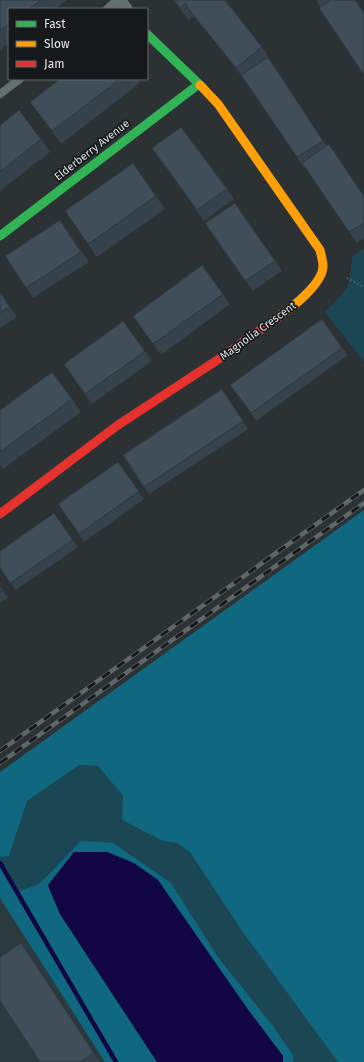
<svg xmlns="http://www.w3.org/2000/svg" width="364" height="1062" viewBox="0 0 364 1062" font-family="'Fira Sans',sans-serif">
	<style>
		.built { fill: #2b3a3f }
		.green { fill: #1b4754 }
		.forest { fill: #106880 }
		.water { fill: #130644 }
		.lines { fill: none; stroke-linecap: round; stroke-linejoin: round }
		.stream { stroke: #130644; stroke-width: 4.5 }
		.path { stroke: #636c6d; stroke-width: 2.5; stroke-dasharray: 1 3; stroke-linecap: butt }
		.lane { stroke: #627070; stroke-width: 8 }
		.street { stroke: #627070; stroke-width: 15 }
		.fast { stroke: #30b455; stroke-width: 9 }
		.slow { stroke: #ff9f0a; stroke-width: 9 }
		.jam { stroke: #e5322d; stroke-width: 9 }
		.rail-casing { stroke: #5f6768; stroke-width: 4.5 }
		.rail { stroke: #15191b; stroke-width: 3; stroke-dasharray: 9; stroke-linecap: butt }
		.wall { fill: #36434c }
		.shaded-wall { fill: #2c373e }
		.building { fill: #3f4e58; stroke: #2c373e }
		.labels { text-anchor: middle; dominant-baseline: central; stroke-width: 3.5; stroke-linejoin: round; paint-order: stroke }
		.street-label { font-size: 11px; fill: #dfe5e7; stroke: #15191b }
	</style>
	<rect width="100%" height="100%" fill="#2c3133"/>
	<polygon class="built" points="0,841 126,1062 0,1062"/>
	<g class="green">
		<path d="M364 248V362L325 312C348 289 350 290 352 257Z"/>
		<polygon points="79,765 98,766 123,796 122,820 163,841 177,843 190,852 244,934 338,1062 293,1062 293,1055 273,1026 218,957 171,883 56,865 39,884 20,891 0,867 0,857 9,856 27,801"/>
	</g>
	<g class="forest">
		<polygon points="364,510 364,1062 338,1062 244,934 190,852 177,843 163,841 122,820 123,796 98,766 79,765 27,801 9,856 0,857 0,772"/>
		<polygon points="81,841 113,843 171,883 218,957 273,1026 293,1055 293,1062 283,1062 283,1056 249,1011 74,852 48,886 60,914 157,1062 105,1062 0,898 0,867 20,891 39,884"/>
	</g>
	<polygon class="water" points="74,852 107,852 134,863 158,880 249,1011 283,1056 283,1062 157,1062 60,914 48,885"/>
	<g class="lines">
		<polyline class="stream" points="0,863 116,1062"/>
		<polyline class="path" points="347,278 364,287"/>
		<g class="lane">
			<polyline points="107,9 117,0"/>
			<polyline points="0,94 20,79"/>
		</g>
		<polyline class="street" points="118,0 125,9"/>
		<g class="fast">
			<polyline points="147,34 200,85"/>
			<polyline points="0,236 199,84"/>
		</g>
		<path class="slow" d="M200 85 218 104 320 250C321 255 323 261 323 266 323 283 294 306 281 315"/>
		<polyline class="jam" points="0,514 118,425 225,355 281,315"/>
		<g class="rail-casing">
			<g id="rail">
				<polyline points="0,751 364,490"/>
				<polyline points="0,763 364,503"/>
			</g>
		</g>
		<use href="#rail" class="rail"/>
	</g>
	<g class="wall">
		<polygon points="0,0 67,0 55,9 9,9 9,43 0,50"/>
		<polygon points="173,0 225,0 262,47 327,146 336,154 364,196 364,238 357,243 305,167 304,168 241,75 194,16 189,20"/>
		<polygon points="316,0 356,0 364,12 364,75"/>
		<polygon points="60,79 138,79 140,83 61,144 30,102"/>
		<polygon points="0,125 41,139 50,152 0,191"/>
		<polygon points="181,127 234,199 204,221 152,148"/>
		<polygon points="133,163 165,209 97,257 65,211"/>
		<polygon points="235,203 282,271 253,291 205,223"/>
		<polygon points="67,230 89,262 33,298 26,288"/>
		<polygon points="202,265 230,304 161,355 133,316"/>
		<polygon points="0,291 17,317 0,328"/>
		<polygon points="322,319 348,355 256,421 230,385"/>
		<polygon points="123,321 152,361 92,404 64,364"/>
		<polygon points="222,389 248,429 149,494 123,455"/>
		<polygon points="72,399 81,412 3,469 0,466 0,410"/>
		<polygon points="118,462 144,499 84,542 58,504"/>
		<polygon points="54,513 78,547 16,590 0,568"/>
		<polygon points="0,586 8,598 0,603"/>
		<polygon points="30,955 100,1062 40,1062"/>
	</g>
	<g class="shaded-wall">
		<polygon points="268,57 275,67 330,151 323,141"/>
		<polygon points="0,291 17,317 0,292"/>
		<polygon points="21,943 30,955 100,1062 94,1053"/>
	</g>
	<g class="building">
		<polygon points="0,0 41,0 29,9 9,9 9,24 0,30"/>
		<polygon points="174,0 225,0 262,47 236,68 187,7 186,3 180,8"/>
		<polygon points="331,0 355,0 364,13 364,75 319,8"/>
		<polygon points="268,57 323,141 297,157 241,75"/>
		<polygon points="60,79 120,79 52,131 30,102"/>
		<polygon points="19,110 41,139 0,172 0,125"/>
		<polygon points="181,127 227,189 197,210 152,148"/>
		<polygon points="329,144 364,196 364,223 349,232 302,163"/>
		<polygon points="133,163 156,196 88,244 65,211"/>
		<polygon points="235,203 275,261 245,281 205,223"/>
		<polygon points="60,220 81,252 26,288 5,256"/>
		<polygon points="202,265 223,294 153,344 133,316"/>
		<polygon points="0,292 9,307 0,313"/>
		<polygon points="322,319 342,348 251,413 230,385"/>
		<polygon points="123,321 145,351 85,394 64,364"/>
		<polygon points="52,372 72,399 0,452 0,410"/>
		<polygon points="222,389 243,421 144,487 123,455"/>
		<polygon points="118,462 139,491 79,534 58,504"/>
		<polygon points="54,513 73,540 10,583 0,568 0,551"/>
		<polygon points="0,586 3,590 0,592"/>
		<polygon points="21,943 94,1053 80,1062 40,1062 0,1001 0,957"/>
	</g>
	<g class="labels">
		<g class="street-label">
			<text transform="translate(92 150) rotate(-38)">Elderberry Avenue</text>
			<text transform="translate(258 331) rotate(-36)">Magnolia Crescent</text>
		</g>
	</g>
	<rect x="8" y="8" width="140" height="72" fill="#15191b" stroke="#666b6d"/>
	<rect x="16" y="21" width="20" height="6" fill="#30b455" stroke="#666b6d"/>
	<text x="44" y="28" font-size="12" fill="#dfe5e7">Fast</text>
	<rect x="16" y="41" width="20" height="6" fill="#ff9f0a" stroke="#666b6d"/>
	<text x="44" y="48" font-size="12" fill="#dfe5e7">Slow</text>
	<rect x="16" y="61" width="20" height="6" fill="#e5322d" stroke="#666b6d"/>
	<text x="44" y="68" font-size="12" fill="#dfe5e7">Jam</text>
</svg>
